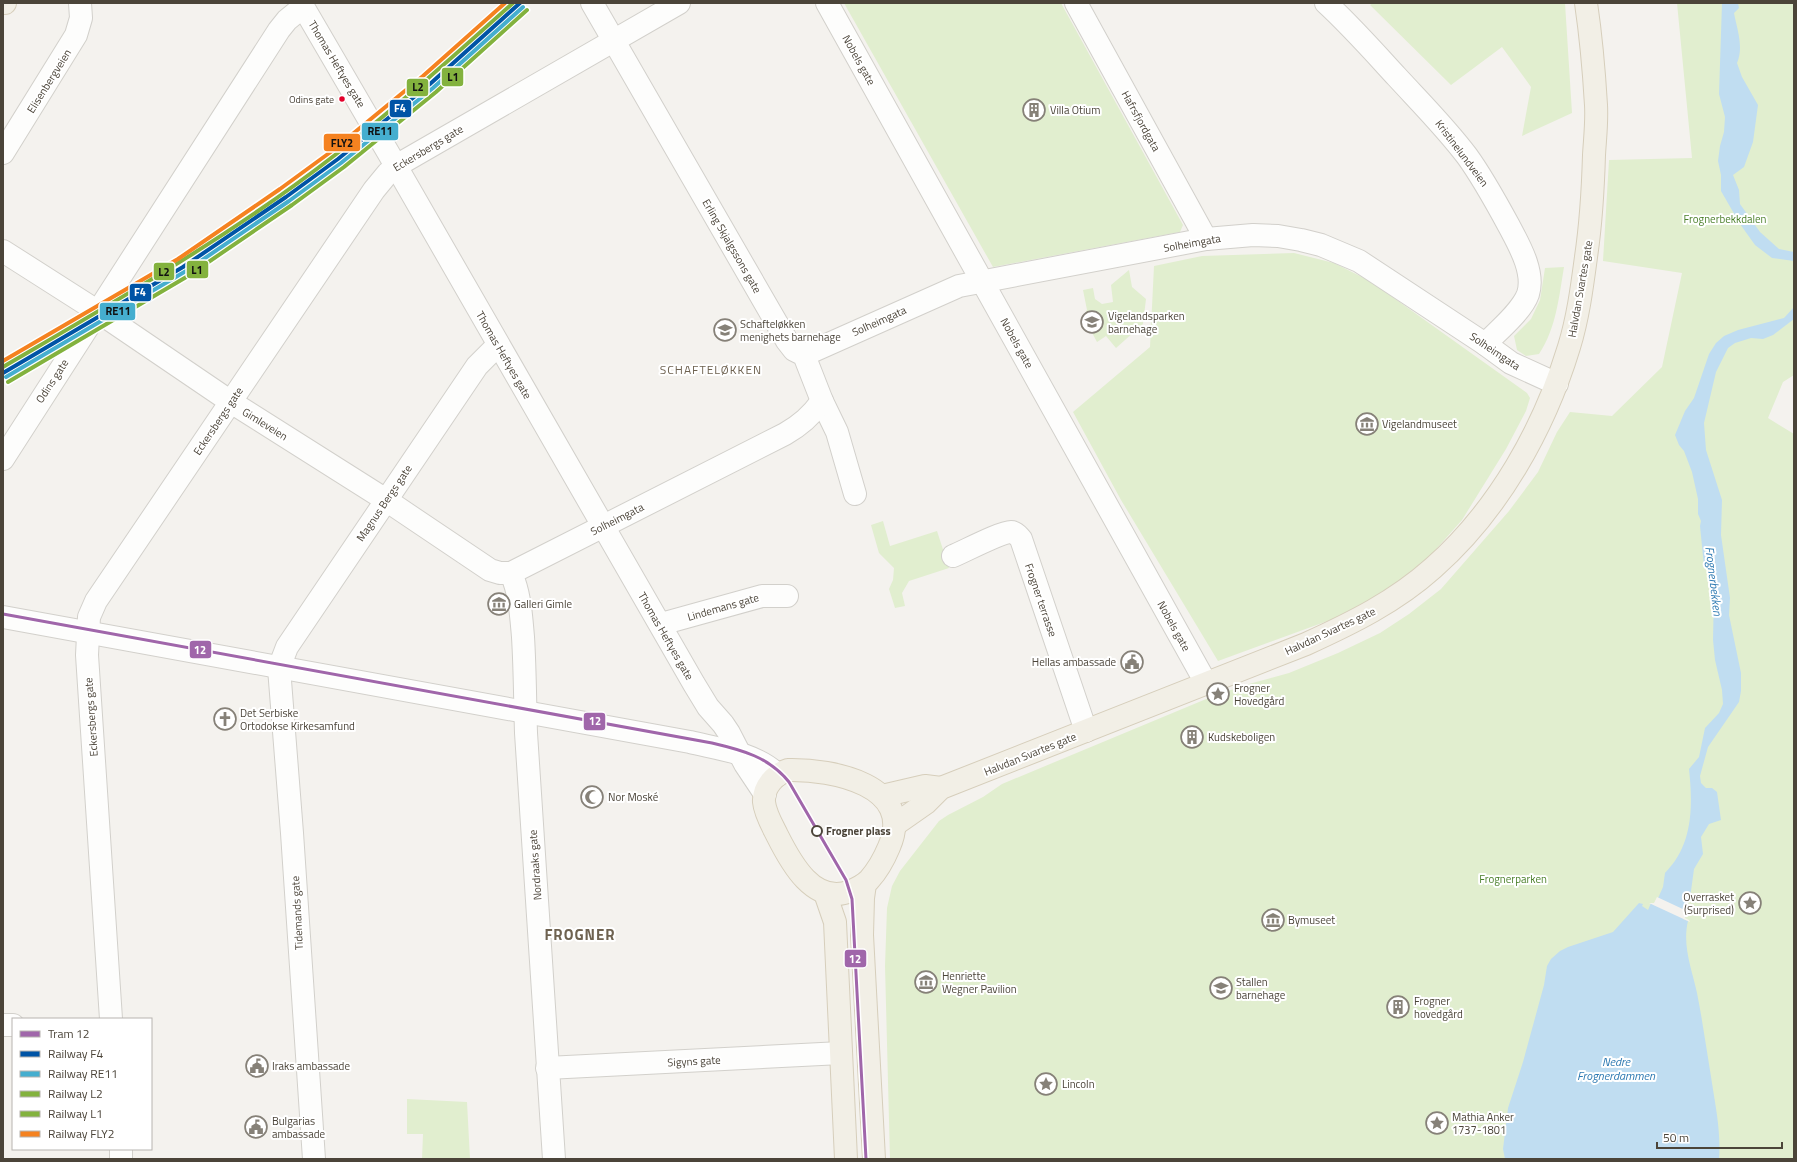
<svg xmlns="http://www.w3.org/2000/svg" width="1797" height="1162" viewBox="0 0 1797 1162" font-family="'Titillium Web',sans-serif">
	<style>
		.green { fill: #e1eecf }
		.water { fill: #c0ddf1 }
		.pier { fill: #f4f2ee }
		.lines { fill: none; stroke-linecap: round; stroke-linejoin: round }
		.minor-casing { stroke: #d2d0cb; stroke-width: 24 }
		.major-casing { stroke: #d6cebb; stroke-width: 24 }
		.minor { stroke: #fdfdfc; stroke-width: 22 }
		.major { stroke: #f2efe6; stroke-width: 22 }
		.rail-1-casing { stroke: #fff; stroke-width: 7 }
		.rail-2-casing { stroke: #fff; stroke-width: 7 }
		.rail-3-casing { stroke: #fff; stroke-width: 7 }
		.rail-4-casing { stroke: #fff; stroke-width: 7 }
		.rail-5-casing { stroke: #fff; stroke-width: 7 }
		.rail-1 { stroke: #0054a6; stroke-width: 4 }
		.rail-2 { stroke: #45aecf; stroke-width: 4 }
		.rail-3 { stroke: #83b23e; stroke-width: 4 }
		.rail-4 { stroke: #83b23e; stroke-width: 4 }
		.rail-5 { stroke: #f58220; stroke-width: 4 }
		.tram-1-casing { stroke: #fff; stroke-width: 6 }
		.tram-1 { stroke: #a066aa; stroke-width: 3 }
		.bus-dot { fill: #e4002b; stroke: #fff; stroke-width: 1.5 }
		.stop-dot { fill: #fff; stroke: #4b4439; stroke-width: 2 }
		.labels { text-anchor: middle; dominant-baseline: central; stroke-width: 4; stroke-linejoin: round; paint-order: stroke }
		.bus-label { font-size: 10px; fill: #4b4439; stroke: #fff; text-anchor: end }
		.street-label { font-size: 11px; fill: #4b4439; stroke: #fff }
		.poi-label { font-size: 11px; fill: #4b4439; stroke: #fff; text-anchor: start }
		.park-label { font-size: 11px; fill: #4a7f2a; stroke: #fff }
		.stop-label { font-size: 11px; font-weight: bold; fill: #4b4439; stroke: #fff; text-anchor: start }
		.neighbourhood-label { font-size: 12px; letter-spacing: 1px; fill: #6e6250; stroke: #fff }
		.water-label { font-size: 12px; font-style: italic; fill: #2e7ab2; stroke: #fff }
		.district-label { font-size: 15px; font-weight: bold; letter-spacing: 1px; fill: #6e6250; stroke: #fff }
		.line-badge { stroke: #fff; stroke-width: 1.5 }
		.badge-label { font-size: 11px; text-anchor: middle; font-weight: bold; fill: #fff }
		.pale-badge-label { font-size: 11px; text-anchor: middle; font-weight: bold; fill: #111 }
	</style>
	<rect width="100%" height="100%" fill="#f4f2ee"/>
	<g class="green">
		<polygon points="844,3 1061,3 1183,225 1180,232 993,267"/>
		<polygon points="1373,3 1565,3 1572,113 1522,136 1531,87 1502,47 1451,85 1370,5"/>
		<polygon points="1677,3 1794,3 1794,375 1783,382 1768,418 1794,434 1794,1159 890,1159 885,966 887,908 892,886 900,871 939,821 948,815 983,797 1002,784 1211,697 1245,685 1289,673 1338,653 1380,633 1409,614 1441,589 1509,511 1538,472 1557,432 1570,412 1612,416 1662,367 1682,273 1603,261 1609,160 1692,158"/>
		<polygon points="1294,253 1334,263 1370,281 1527,393 1530,398 1526,411 1506,449 1462,520 1430,556 1390,589 1333,619 1218,661 1121,500 1073,412 1150,347 1154,266 1202,256"/>
		<path d="M1564 267C1559 297 1556 329 1539 354L1526 356 1517 350 1514 336 1531 319 1540 300 1545 268Z"/>
		<polygon points="1129,270 1132,287 1146,299 1143,324 1116,348 1106,336 1097,342 1083,316 1087,310 1083,290 1093,288 1095,299 1102,304 1113,302 1111,285"/>
		<polygon points="883,521 890,546 937,531 949,568 909,581 902,593 905,606 895,608 889,589 893,580 894,568 879,553 871,525"/>
		<polygon points="407,1099 467,1102 470,1159 422,1159 423,1134 407,1134"/>
	</g>
	<g class="water">
		<path d="M1722 3H1738L1739 8 1734 13C1737 29 1744 47 1737 63L1742 77 1758 105 1753 142 1744 167 1733 175 1739 190 1740 204 1760 232 1779 249 1794 252V261L1772 258 1755 245 1740 224 1721 191V175L1718 161 1720 146 1724 132 1725 117 1719 94Z"/>
		<path d="M1794 307V319L1773 335 1763 339 1751 338 1735 343 1728 348 1716 372 1704 423 1706 450 1722 500 1721 535 1730 598 1729 615 1741 673V691L1739 702 1708 747 1700 776 1701 783 1706 788H1712L1717 792 1721 820 1709 824 1701 837 1703 854 1694 869 1691 891 1683 919 1688 921C1682 946 1692 969 1697 993 1703 1023 1707 1053 1712 1083 1716 1109 1721 1133 1719 1159H1505L1503 1149 1508 1108 1523 1062 1544 985 1547 966 1551 959 1560 951 1568 947 1613 932 1639 903 1643 904 1642 906 1648 910 1651 903 1655 905 1663 887 1665 873C1693 845 1693 807 1689 769L1699 757 1705 728 1719 713 1723 704 1722 690 1715 660 1713 640 1714 590 1708 571 1704 566 1700 526 1701 521 1698 514V499L1692 472 1684 451 1679 445 1675 435 1685 411 1694 398 1709 354 1716 343 1724 336 1738 330 1784 318Z"/>
	</g>
	<polygon class="pier" points="1657,897 1687,911 1685,918 1689,920 1690,922 1649,903 1654,903"/>
	<g class="lines">
		<g class="minor-casing">
			<g id="minor">
				<polyline points="301,3 396,166 694,684 708,707 723,724 729,733 745,764 765,794"/>
				<polyline points="592,3 787,341 794,350 804,355 822,401 837,432 855,494"/>
				<polyline points="827,3 1206,683"/>
				<polyline points="1076,3 1206,239"/>
				<path d="M1326 3C1351 26 1374 52 1397 77 1421 103 1446 128 1467 156 1483 178 1496 202 1509 226 1519 245 1535 272 1528 294 1522 311 1498 331 1485 344"/>
				<polyline points="3,153 76,35 81,18 80,3"/>
				<path d="M3 251 97 311 231 402 386 500 490 570 500 573H511L785 434C801 425 811 416 822 401"/>
				<polyline points="804,355 959,286 1206,239 1253,235 1278,236 1301,240 1321,245 1359,261 1485,344 1511,363 1557,384"/>
				<polyline points="3,459 279,30 287,20 303,7"/>
				<path d="M953 556C965 551 1001 532 1011 532 1016 532 1018 536 1021 539L1086 731"/>
				<path d="M511 573C520 594 521 614 523 637 525 669 525 701 526 733L554 1159"/>
				<path d="M3 617 690 742C719 749 756 753 778 775"/>
				<polyline points="661,624 762,596 787,596"/>
				<polyline points="111,1019 87,655 89,617 96,601 374,190 388,173 396,166 679,3"/>
				<polyline points="3,1025 13,1025"/>
				<polyline points="547,1068 841,1053"/>
				<polyline points="121,1149 121,1159"/>
				<polyline points="314,1159 292,833 279,668 287,647 477,366 498,345"/>
			</g>
		</g>
		<g class="major-casing">
			<g id="major">
				<polyline points="3,3 5,3"/>
				<path d="M788 770C832 769 916 785 889 847 884 859 878 870 869 880 864 885 858 888 851 891 814 906 791 863 777 835 772 825 765 813 764 802 763 787 775 774 788 770Z"/>
				<polyline points="882,796 925,786 941,788"/>
				<path d="M896 824 926 803 941 788 1306 644C1352 623 1395 602 1433 568 1498 511 1544 429 1569 347 1578 318 1582 287 1586 257 1591 223 1593 189 1594 155 1595 138 1597 122 1596 105 1594 71 1591 37 1586 3"/>
				<polyline points="865,884 863,898 862,935 874,1159"/>
				<polyline points="825,893 835,922 846,1159"/>
			</g>
		</g>
		<use href="#minor" class="minor"/>
		<use href="#major" class="major"/>
		<g class="rail-1-casing">
			<polyline id="rail-1" points="3,373 183,267 286,197 338,159 430,84 520,3"/>
		</g>
		<g class="rail-2-casing">
			<polyline id="rail-2" points="6,377 186,271 289,201 341,163 433,88 523,7"/>
		</g>
		<g class="rail-3-casing">
			<path id="rail-3" d="M3 367C116 301 231 236 335 155 397 107 455 55 513 3"/>
		</g>
		<g class="rail-4-casing">
			<polyline id="rail-4" points="8,382 188,276 292,205 344,167 436,92 527,10"/>
		</g>
		<g class="rail-5-casing">
			<polyline id="rail-5" points="3,361 178,259 280,189 332,151 423,76 505,3"/>
		</g>
		<use href="#rail-1" class="rail-1"/>
		<use href="#rail-2" class="rail-2"/>
		<use href="#rail-3" class="rail-3"/>
		<use href="#rail-4" class="rail-4"/>
		<use href="#rail-5" class="rail-5"/>
		<g class="tram-1-casing">
			<path id="tram-1" d="M3 614 712 743C742 750 769 757 789 782L846 880 852 899 866 1159"/>
		</g>
		<use href="#tram-1" class="tram-1"/>
	</g>
	<defs>
		<g id="building-ring" transform="scale(1.15)"><circle r="9.5" fill="#fff" stroke="#868178" stroke-width="1.5"/><path d="M-4-6H4V6H1V3H-1V6H-4ZM-2.5-4.3h1.7v1.8h-1.7ZM.8-4.3h1.7v1.8H.8ZM-2.5-1h1.7V.8h-1.7ZM.8-1h1.7V.8H.8Z" fill="#868178"/></g>
		<g id="school-ring" transform="scale(1.15)"><circle r="9.5" fill="#fff" stroke="#868178" stroke-width="1.5"/><path d="M0-5L7-2L0 1L-7-2ZM-4 1L0 2.5L4 1V4Q0 6-4 4Z" fill="#868178"/></g>
		<g id="museum-ring" transform="scale(1.15)"><circle r="9.5" fill="#fff" stroke="#868178" stroke-width="1.5"/><path d="M0-6L6-3V-2H-6V-3ZM-5-1h2V3h-2ZM-1-1h2V3h-2ZM3-1h2V3H3ZM-6 4H6V6H-6Z" fill="#868178"/></g>
		<g id="civic-ring" transform="scale(1.15)"><circle r="9.5" fill="#fff" stroke="#868178" stroke-width="1.5"/><path d="M-.6-6.5H3V-4.5H.6V-3L4-1V1h2V6H-6V1h2V-1L-.6-3ZM-1.2 2.5V6h2.4V2.5Z" fill="#868178"/></g>
		<g id="sight-ring" transform="scale(1.15)"><circle r="9.5" fill="#fff" stroke="#868178" stroke-width="1.5"/><path d="M0-6L1.8-2.2L6-1.7L2.9 1.2L3.7 5.4L0 3.3L-3.7 5.4L-2.9 1.2L-6-1.7L-1.8-2.2Z" fill="#868178"/></g>
		<g id="church-ring" transform="scale(1.15)"><circle r="9.5" fill="#fff" stroke="#868178" stroke-width="1.5"/><path d="M-1.2-6h2.4v3.5h3.3v2.4h-3.3V6h-2.4V-.1h-3.3v-2.4h3.3Z" fill="#868178"/></g>
		<g id="mosque-ring" transform="scale(1.15)"><circle r="9.5" fill="#fff" stroke="#868178" stroke-width="1.5"/><path d="M3.5-4.9A6 6 0 1 0 3.5 4.9A5 5 0 1 1 3.5-4.9Z" fill="#868178"/></g>
	</defs>
	<g fill-rule="evenodd">
		<use href="#building-ring" x="1034" y="110"/>
		<use href="#school-ring" x="1092" y="322"/>
		<use href="#school-ring" x="725" y="330"/>
		<use href="#museum-ring" x="1367" y="424"/>
		<use href="#museum-ring" x="499" y="604"/>
		<use href="#civic-ring" x="1132" y="662"/>
		<use href="#sight-ring" x="1218" y="694"/>
		<use href="#church-ring" x="225" y="719"/>
		<use href="#building-ring" x="1192" y="737"/>
		<use href="#mosque-ring" x="592" y="797"/>
		<use href="#sight-ring" x="1750" y="903"/>
		<use href="#museum-ring" x="1273" y="920"/>
		<use href="#museum-ring" x="926" y="982"/>
		<use href="#school-ring" x="1221" y="988"/>
		<use href="#building-ring" x="1398" y="1007"/>
		<use href="#civic-ring" x="257" y="1066"/>
		<use href="#sight-ring" x="1046" y="1084"/>
		<use href="#sight-ring" x="1437" y="1123"/>
		<use href="#civic-ring" x="256" y="1127"/>
	</g>
	<circle class="bus-dot" cx="342" cy="99" r="3.5"/>
	<circle class="stop-dot" cx="817" cy="831" r="5"/>
	<g class="labels">
		<g class="bus-label">
			<text x="334" y="99">Odins gate</text>
		</g>
		<g class="street-label">
			<text transform="translate(859 60) rotate(61)">Nobels gate</text>
			<text transform="translate(337 64) rotate(59)">Thomas Heftyes gate</text>
			<text transform="translate(49 81) rotate(-58)">Elisenbergveien</text>
			<text transform="translate(1141 121) rotate(61)">Hafrsfjordgata</text>
			<text transform="translate(428 148) rotate(-31)">Eckersbergs gate</text>
			<text transform="translate(1462 153) rotate(53)">Kristinelundveien</text>
			<text transform="translate(1192 243) rotate(-10)">Solheimgata</text>
			<text transform="translate(732 246) rotate(60)">Erling Skjalgssons gate</text>
			<text transform="translate(1580 289) rotate(-80)">Halvdan Svartes gate</text>
			<text transform="translate(879 321) rotate(-24)">Solheimgata</text>
			<text transform="translate(1017 343) rotate(61)">Nobels gate</text>
			<text transform="translate(1495 351) rotate(34)">Solheimgata</text>
			<text transform="translate(504 355) rotate(60)">Thomas Heftyes gate</text>
			<text transform="translate(52 381) rotate(-57)">Odins gate</text>
			<text transform="translate(218 421) rotate(-56)">Eckersbergs gate</text>
			<text transform="translate(265 424) rotate(32)">Gimleveien</text>
			<text transform="translate(384 503) rotate(-56)">Magnus Bergs gate</text>
			<text transform="translate(617 519) rotate(-27)">Solheimgata</text>
			<text transform="translate(1041 600) rotate(71)">Frogner terrasse</text>
			<text transform="translate(723 607) rotate(-16)">Lindemans gate</text>
			<text transform="translate(1174 626) rotate(61)">Nobels gate</text>
			<text transform="translate(1330 631) rotate(-25)">Halvdan Svartes gate</text>
			<text transform="translate(666 636) rotate(60)">Thomas Heftyes gate</text>
			<text transform="translate(91 717) rotate(-94)">Eckersbergs gate</text>
			<text transform="translate(1030 754) rotate(-22)">Halvdan Svartes gate</text>
			<text transform="translate(535 865) rotate(-94)">Nordraaks gate</text>
			<text transform="translate(297 913) rotate(-93)">Tidemands gate</text>
			<text transform="translate(694 1061) rotate(-3)">Sigyns gate</text>
		</g>
		<g class="poi-label">
			<text x="1050" y="110">Villa Otium</text>
			<text x="1108" y="316">Vigelandsparken<tspan x="1108" dy="13">barnehage</tspan></text>
			<text x="740" y="324">Schafteløkken<tspan x="740" dy="13">menighets barnehage</tspan></text>
			<text x="1382" y="424">Vigelandmuseet</text>
			<text x="514" y="604">Galleri Gimle</text>
			<text x="1116" y="662" text-anchor="end">Hellas ambassade</text>
			<text x="1234" y="688">Frogner<tspan x="1234" dy="13">Hovedgård</tspan></text>
			<text x="240" y="713">Det Serbiske<tspan x="240" dy="13">Ortodokse Kirkesamfund</tspan></text>
			<text x="1208" y="737">Kudskeboligen</text>
			<text x="608" y="797">Nor Moské</text>
			<text x="1734" y="897" text-anchor="end">Overrasket<tspan x="1734" dy="13">(Surprised)</tspan></text>
			<text x="1288" y="920">Bymuseet</text>
			<text x="942" y="976">Henriette<tspan x="942" dy="13">Wegner Pavilion</tspan></text>
			<text x="1236" y="982">Stallen<tspan x="1236" dy="13">barnehage</tspan></text>
			<text x="1414" y="1001">Frogner<tspan x="1414" dy="13">hovedgård</tspan></text>
			<text x="272" y="1066">Iraks ambassade</text>
			<text x="1062" y="1084">Lincoln</text>
			<text x="1452" y="1117">Mathia Anker<tspan x="1452" dy="13">1737-1801</tspan></text>
			<text x="272" y="1121">Bulgarias<tspan x="272" dy="13">ambassade</tspan></text>
		</g>
		<g class="park-label">
			<text x="1725" y="219">Frognerbekkdalen</text>
			<text x="1513" y="879">Frognerparken</text>
		</g>
		<g class="stop-label">
			<text x="826" y="831">Frogner plass</text>
		</g>
		<g class="neighbourhood-label">
			<text x="711" y="369">SCHAFTELØKKEN</text>
		</g>
		<g class="water-label">
			<text transform="translate(1714 581) rotate(83)">Frognerbekken</text>
			<text x="1616" y="1061">Nedre<tspan x="1616" dy="14">Frognerdammen</tspan></text>
		</g>
		<g class="district-label">
			<text x="580" y="934">FROGNER</text>
		</g>
	</g>
	<g class="line-badge">
		<rect x="441" y="67" width="23" height="20" rx="4" fill="#83b23e"/>
		<rect x="406" y="78" width="23" height="19" rx="4" fill="#83b23e"/>
		<rect x="389" y="99" width="23" height="19" rx="4" fill="#0054a6"/>
		<rect x="361" y="122" width="38" height="19" rx="4" fill="#45aecf"/>
		<rect x="323" y="133" width="38" height="19" rx="4" fill="#f58220"/>
		<rect x="186" y="260" width="23" height="19" rx="4" fill="#83b23e"/>
		<rect x="153" y="262" width="22" height="19" rx="4" fill="#83b23e"/>
		<rect x="129" y="283" width="23" height="19" rx="4" fill="#0054a6"/>
		<rect x="99" y="302" width="37" height="19" rx="4" fill="#45aecf"/>
		<rect x="189" y="640" width="23" height="19" rx="4" fill="#a066aa"/>
		<rect x="583" y="712" width="23" height="19" rx="4" fill="#a066aa"/>
		<rect x="844" y="949" width="23" height="19" rx="4" fill="#a066aa"/>
	</g>
	<g class="badge-label">
		<text x="400" y="112">F4</text>
		<text x="140" y="296">F4</text>
		<text x="200" y="654">12</text>
		<text x="595" y="725">12</text>
		<text x="855" y="963">12</text>
	</g>
	<g class="pale-badge-label">
		<text x="453" y="81">L1</text>
		<text x="418" y="91">L2</text>
		<text x="380" y="135">RE11</text>
		<text x="342" y="147">FLY2</text>
		<text x="197" y="274">L1</text>
		<text x="164" y="276">L2</text>
		<text x="118" y="315">RE11</text>
	</g>
	<rect width="1797" height="1162" fill="none" stroke="#4b4439" stroke-width="8"/>
	<rect x="12" y="1018" width="140" height="132" fill="#ffffff" stroke="#b7b4b0"/>
	<rect x="20" y="1031" width="20" height="6" fill="#a066aa" stroke="#b7b4b0"/>
	<text x="48" y="1038" font-size="12" fill="#4b4439">Tram 12</text>
	<rect x="20" y="1051" width="20" height="6" fill="#0054a6" stroke="#b7b4b0"/>
	<text x="48" y="1058" font-size="12" fill="#4b4439">Railway F4</text>
	<rect x="20" y="1071" width="20" height="6" fill="#45aecf" stroke="#b7b4b0"/>
	<text x="48" y="1078" font-size="12" fill="#4b4439">Railway RE11</text>
	<rect x="20" y="1091" width="20" height="6" fill="#83b23e" stroke="#b7b4b0"/>
	<text x="48" y="1098" font-size="12" fill="#4b4439">Railway L2</text>
	<rect x="20" y="1111" width="20" height="6" fill="#83b23e" stroke="#b7b4b0"/>
	<text x="48" y="1118" font-size="12" fill="#4b4439">Railway L1</text>
	<rect x="20" y="1131" width="20" height="6" fill="#f58220" stroke="#b7b4b0"/>
	<text x="48" y="1138" font-size="12" fill="#4b4439">Railway FLY2</text>
	<path d="M1657 1142v6h125v-6" fill="none" stroke="#4b4439" stroke-width="2"/>
	<text x="1663" y="1142" font-size="12" fill="#4b4439" stroke="#ffffff" stroke-width="3" paint-order="stroke">50 m</text>
</svg>
